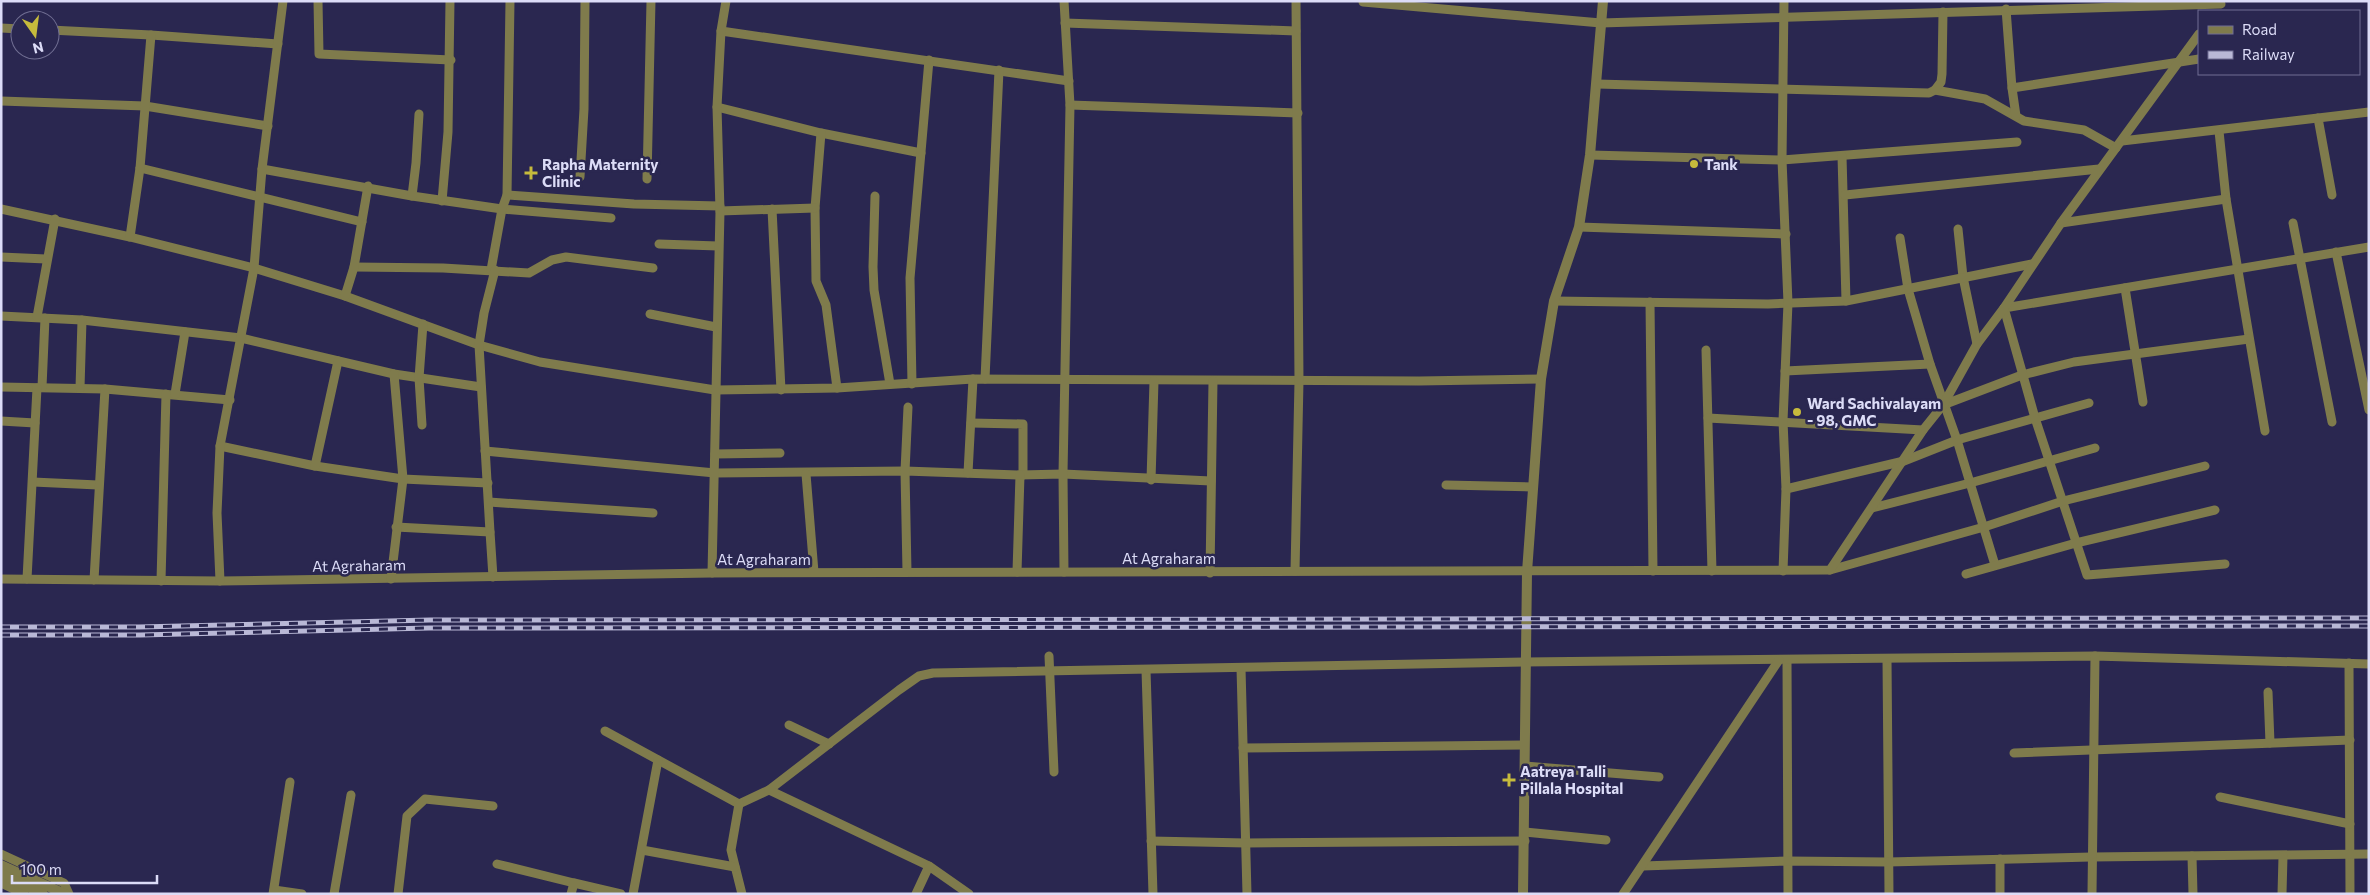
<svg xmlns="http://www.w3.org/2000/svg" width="2370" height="895" viewBox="0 0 2370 895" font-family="Commissioner,sans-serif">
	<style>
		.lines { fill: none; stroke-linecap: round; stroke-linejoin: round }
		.minor { stroke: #7f7b4c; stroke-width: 9 }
		.tertiary { stroke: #7f7b4c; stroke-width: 10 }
		.rail-casing { stroke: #b9b8d6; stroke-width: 5 }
		.rail { stroke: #2a2750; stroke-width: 3; stroke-dasharray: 9; stroke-linecap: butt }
		.poi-dot { fill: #c6bb3c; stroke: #2a2750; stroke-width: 2 }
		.labels { text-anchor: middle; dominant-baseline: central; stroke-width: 5; stroke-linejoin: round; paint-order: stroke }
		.poi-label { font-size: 15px; font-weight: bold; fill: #dcdcf7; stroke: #2a2750; text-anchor: start }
		.street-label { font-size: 15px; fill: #dcdcf7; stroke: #2a2750 }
	</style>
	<rect width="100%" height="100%" fill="#2a2750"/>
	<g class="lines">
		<g class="minor">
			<polyline points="318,1 319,54 451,60"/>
			<polyline points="1363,2 1601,23 2221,4"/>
			<polyline points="2006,9 2012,88 2199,59"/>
			<polyline points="1065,23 1296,31"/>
			<polyline points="1,28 20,29"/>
			<polyline points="50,30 151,35 278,44"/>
			<polyline points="721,31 1069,81"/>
			<polyline points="1597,84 1929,93 1935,90 1985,99 2024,121 2084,130 2116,148"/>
			<polyline points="2012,88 2016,116"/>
			<polyline points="1935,90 1941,82 1942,74 1943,12"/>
			<polyline points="1,101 145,106 268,126"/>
			<polyline points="1070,105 1298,113"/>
			<polyline points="717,107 821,133 921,153"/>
			<polyline points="2318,118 2332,195"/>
			<polyline points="2219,131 2226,199 2265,431"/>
			<polyline points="821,133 815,208 816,281 826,305 837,388"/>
			<polyline points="2122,141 2369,112"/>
			<polyline points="1590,155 1782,160 2017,142"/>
			<polyline points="1842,156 1846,301"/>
			<polyline points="140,168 362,222"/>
			<polyline points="262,169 412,196 502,209 611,218"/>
			<polyline points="580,177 584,109 585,1"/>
			<polyline points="647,179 651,1"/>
			<polyline points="507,195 634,204 720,206"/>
			<polyline points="1845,195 2099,169"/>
			<polyline points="412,196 416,163 419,114"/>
			<polyline points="875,196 873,267 874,290 890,384"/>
			<polyline points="442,201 448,132 450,1"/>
			<polyline points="1,209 130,237 254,268 345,296 479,345 540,362 715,390 837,388 973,379 1419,381 1541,379"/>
			<polyline points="772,209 781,390"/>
			<polyline points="720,211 815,208"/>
			<polyline points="2061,223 2226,199"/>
			<polyline points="2293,223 2332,422"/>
			<polyline points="1579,227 1786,234"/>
			<polyline points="1958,229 1963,277 1977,344"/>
			<polyline points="130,237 140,168 151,35"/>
			<polyline points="1900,238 1908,289 1930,364 1957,440 1995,565"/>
			<polyline points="659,244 718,246"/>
			<polyline points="2336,252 2369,410"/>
			<polyline points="1,257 46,259"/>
			<polyline points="354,267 443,268 529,273 552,260 566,257 653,268"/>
			<polyline points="491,270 502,209 507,195 510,1"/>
			<polyline points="2125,288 2143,402"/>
			<polyline points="345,296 354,267 368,186"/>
			<polyline points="1554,301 1768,304 1846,301 2032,264"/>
			<polyline points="1650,302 1653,571"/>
			<polyline points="650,314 716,327"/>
			<polyline points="1,316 82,320 241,338 394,374 481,387"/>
			<polyline points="37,317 55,219"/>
			<polyline points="1706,350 1712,571"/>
			<polyline points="1785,371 1930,364"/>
			<polyline points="985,379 999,70"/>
			<polyline points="912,384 910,278 929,60"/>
			<polyline points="1,387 105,389 230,400"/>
			<polyline points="42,387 45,318"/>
			<polyline points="80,388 82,320"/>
			<polyline points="175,394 185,332"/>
			<polyline points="1943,405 2022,375 2074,362 2249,339"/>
			<polyline points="1708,418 1923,430"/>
			<polyline points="1,421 35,423"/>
			<polyline points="971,423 1023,424 1023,475"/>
			<polyline points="422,425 419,378 423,324"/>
			<polyline points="220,446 315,466 403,479 488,483"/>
			<polyline points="485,451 715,473 905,471 1020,475 1063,474 1211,481"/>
			<polyline points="715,454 780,453"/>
			<polyline points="315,466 338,361"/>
			<polyline points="968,473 973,379"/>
			<polyline points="806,474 814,572"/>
			<polyline points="1151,480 1154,381"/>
			<polyline points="33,482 98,485"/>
			<polyline points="1446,485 1533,487"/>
			<polyline points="1786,489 1904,461 1957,440 2089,403"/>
			<polyline points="489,502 653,513"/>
			<polyline points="1872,508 1970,483 2095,448"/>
			<polyline points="396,527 490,532 479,345 484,313 495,270"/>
			<polyline points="490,532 493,577"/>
			<polyline points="2225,564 2087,575 2035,418 2004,308 2369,247"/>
			<polyline points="1830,570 1984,527 2063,501 2205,466"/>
			<polyline points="1295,571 1299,381 1296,1"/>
			<polyline points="1783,571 1786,489 1783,421 1788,303 1782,160 1784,1"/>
			<polyline points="907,572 905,471 908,407"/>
			<polyline points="1017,572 1020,475"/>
			<polyline points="1064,572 1063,474 1070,105 1064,1"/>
			<polyline points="712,573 720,211 717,107 721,31 726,1"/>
			<polyline points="1210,573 1213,381"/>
			<polyline points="1966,574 2076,543 2215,510"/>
			<polyline points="1,579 220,581 712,573 1830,570 1923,430 1943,405 1977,344 2004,308 2061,223 2199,34"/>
			<polyline points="27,579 37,388"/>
			<polyline points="391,579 403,479 394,374"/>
			<polyline points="94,580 105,389"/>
			<polyline points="161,581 166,394"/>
			<polyline points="220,581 217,513 220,446 254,268 262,169 283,1"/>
			<polyline points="1049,656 1054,772"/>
			<polyline points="1887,659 1889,894"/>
			<polyline points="1787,660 1788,894"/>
			<polyline points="2349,663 2350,894"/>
			<polyline points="1241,668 1247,894"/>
			<polyline points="1146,670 1153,894"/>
			<polyline points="2268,692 2270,743"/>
			<polyline points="789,725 829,744"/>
			<polyline points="605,731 739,804 769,790 899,690 919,676 933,673 1524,662 2095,656 2369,664"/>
			<polyline points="1243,748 1524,745"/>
			<polyline points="2014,753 2350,740"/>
			<polyline points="1525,766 1659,777"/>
			<polyline points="769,790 929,866 969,894"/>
			<polyline points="2220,797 2350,824"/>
			<polyline points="739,804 731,850 742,894"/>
			<polyline points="1525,832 1606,840"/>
			<polyline points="1151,841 1246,843 1525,841"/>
			<polyline points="642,850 735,867"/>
			<polyline points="1,854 64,883 69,894"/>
			<polyline points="2192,856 2193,894"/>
			<polyline points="2000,859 2000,894"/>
			<polyline points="497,864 574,883"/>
			<polyline points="1643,866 1788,861 1888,862 2091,857 2369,854"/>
			<polyline points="1,883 24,894"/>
			<polyline points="274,890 302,894"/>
			<polyline points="273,894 290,782"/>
			<polyline points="334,894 351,795"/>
			<polyline points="398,894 407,816 425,799 493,806"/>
			<polyline points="571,894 574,883 621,894"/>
			<polyline points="633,894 658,760"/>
			<polyline points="916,894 929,866"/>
			<polyline points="1623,894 1779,660"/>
			<polyline points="2092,894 2095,656"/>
			<polyline points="2282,894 2283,856"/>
		</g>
		<g class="tertiary">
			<polyline points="1,865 65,894"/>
			<polyline points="1,874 43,894"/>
			<polyline points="1523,894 1527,572 1541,379 1554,301 1579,227 1590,155 1603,1"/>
		</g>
		<g class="rail-casing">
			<g id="rail">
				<polyline points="1,627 139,627 430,620 2369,618"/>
				<polyline points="1,635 140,635 429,628 2369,626"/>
			</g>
		</g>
		<use href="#rail" class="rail"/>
	</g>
	<g class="poi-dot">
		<circle cx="1694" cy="164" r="5"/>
		<path d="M528.5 165.5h5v5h5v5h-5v5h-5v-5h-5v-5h5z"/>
		<circle cx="1797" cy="412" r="5"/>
		<path d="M1506.5 772.5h5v5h5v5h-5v5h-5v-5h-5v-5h5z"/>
	</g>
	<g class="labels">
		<g class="poi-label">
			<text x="542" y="164">Rapha Maternity<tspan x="542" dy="17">Clinic</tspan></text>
			<text x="1704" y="164">Tank</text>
			<text x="1807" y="403">Ward Sachivalayam<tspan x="1807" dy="17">- 98, GMC</tspan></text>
			<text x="1520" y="771">Aatreya Talli<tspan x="1520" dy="17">Pillala Hospital</tspan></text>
		</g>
		<g class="street-label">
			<text x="1169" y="558">At Agraharam</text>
			<text x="764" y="559">At Agraharam</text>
			<text transform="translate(359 565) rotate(-1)">At Agraharam</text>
		</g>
	</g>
	<rect width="2370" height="895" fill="none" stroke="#dcdcf7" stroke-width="5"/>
	<rect x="2198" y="10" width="162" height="65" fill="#2a2750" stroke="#716f93"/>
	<rect x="2208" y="26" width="25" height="8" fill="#7f7b4c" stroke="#716f93"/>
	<text x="2242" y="35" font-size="15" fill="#dcdcf7">Road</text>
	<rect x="2208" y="51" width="25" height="8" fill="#b9b8d6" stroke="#716f93"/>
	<text x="2242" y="60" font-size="15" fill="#dcdcf7">Railway</text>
	<g transform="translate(35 35) rotate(166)"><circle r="24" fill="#2a2750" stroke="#716f93"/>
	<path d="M0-4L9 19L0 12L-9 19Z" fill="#c6bb3c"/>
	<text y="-8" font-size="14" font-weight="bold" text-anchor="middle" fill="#dcdcf7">N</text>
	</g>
	<path d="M12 875v8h145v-8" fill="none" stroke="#dcdcf7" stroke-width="2.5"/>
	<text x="20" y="875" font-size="15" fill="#dcdcf7" stroke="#2a2750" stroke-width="4" paint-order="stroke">100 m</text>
</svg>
